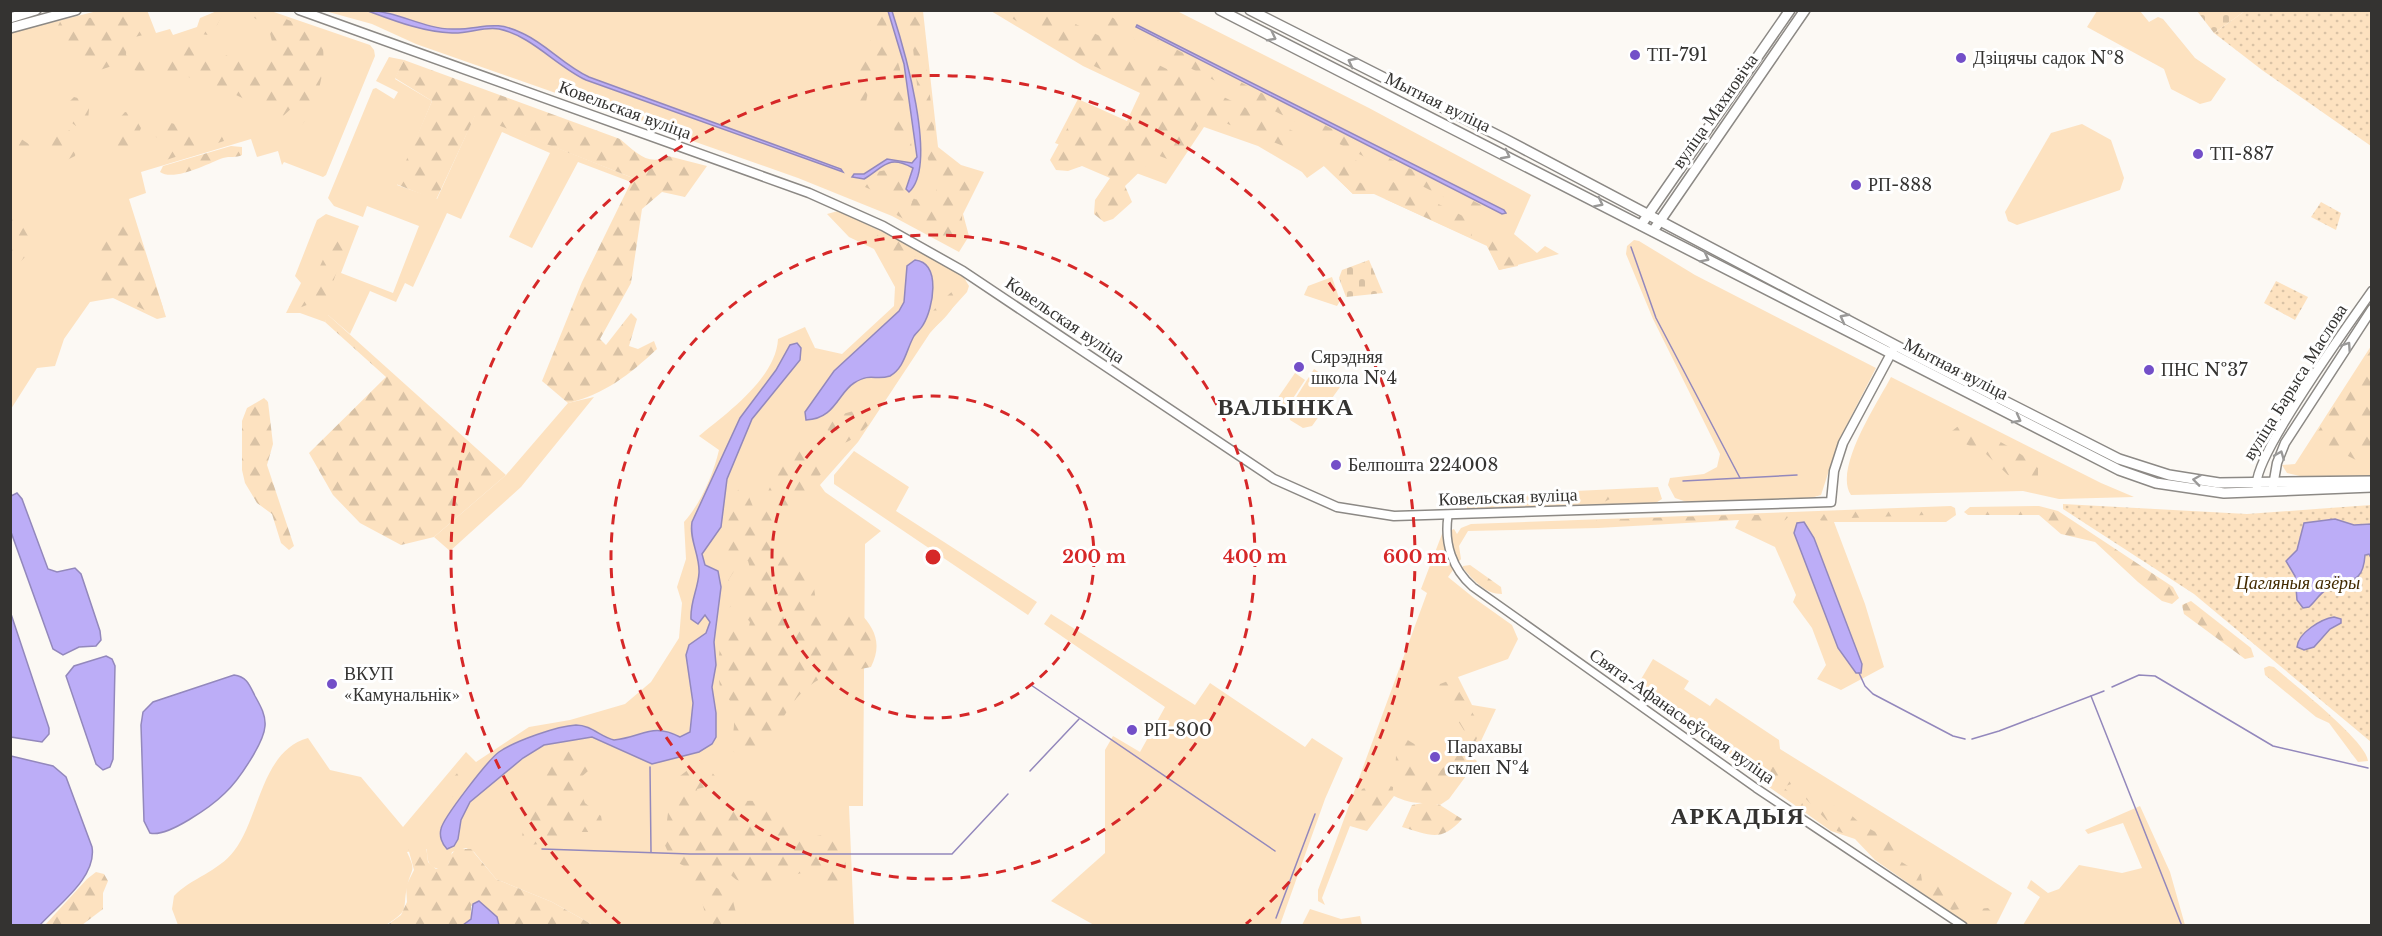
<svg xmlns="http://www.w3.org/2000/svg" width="2382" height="936" viewBox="0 0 2382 936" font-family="'Libre Baskerville',serif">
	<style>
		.grass { fill: #fde2c0 }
		.forest { fill: url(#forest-firs) }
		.cemetery { fill: url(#cemetery-stones) }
		.park { fill: url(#park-dots) }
		.water { fill: #bcadf7; stroke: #9388bc; stroke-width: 1.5 }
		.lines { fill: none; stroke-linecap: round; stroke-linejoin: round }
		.stream { stroke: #9388bc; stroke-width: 1.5 }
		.tertiary-casing { stroke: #8c8985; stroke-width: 10 }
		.secondary-casing { stroke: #8c8985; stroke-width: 11 }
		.primary-casing { stroke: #8c8985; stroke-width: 12 }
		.trunk-casing { stroke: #8c8985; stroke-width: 12 }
		.tertiary { stroke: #fff; stroke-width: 7 }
		.secondary { stroke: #fff; stroke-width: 8 }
		.primary { stroke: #fff; stroke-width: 9 }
		.trunk { stroke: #fff; stroke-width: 9 }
		.oneway { stroke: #9a9998 }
		.ring { fill: none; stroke: #d62828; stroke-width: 3; stroke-dasharray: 10 8 }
		.poi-dot { fill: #734fc8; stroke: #fff; stroke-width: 2 }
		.labels { text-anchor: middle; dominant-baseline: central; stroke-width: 6; stroke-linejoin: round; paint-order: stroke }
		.poi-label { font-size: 18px; fill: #343331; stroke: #fff; text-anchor: start }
		.street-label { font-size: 18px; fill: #343331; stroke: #fff }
		.park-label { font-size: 18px; font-style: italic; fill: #422a01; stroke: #fff }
		.district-label { font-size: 24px; font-weight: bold; letter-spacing: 1.5px; fill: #343331; stroke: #fff }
		.centre { fill: #d62828; stroke: #fff; stroke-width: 3 }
		.ring-label { font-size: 18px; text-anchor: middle; font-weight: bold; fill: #d62828; stroke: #fff; stroke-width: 6; stroke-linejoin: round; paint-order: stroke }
	</style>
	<defs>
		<pattern id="forest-firs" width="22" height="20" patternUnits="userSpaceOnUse" patternTransform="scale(1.5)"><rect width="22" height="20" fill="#fde2c0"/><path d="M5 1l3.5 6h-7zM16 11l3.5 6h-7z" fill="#d9c2a5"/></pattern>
		<pattern id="cemetery-stones" width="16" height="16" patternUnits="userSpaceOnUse" patternTransform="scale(1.5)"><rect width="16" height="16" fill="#fde2c0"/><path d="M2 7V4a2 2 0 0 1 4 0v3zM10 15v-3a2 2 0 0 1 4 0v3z" fill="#d9c2a5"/></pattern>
		<pattern id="park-dots" width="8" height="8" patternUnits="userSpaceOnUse" patternTransform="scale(1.5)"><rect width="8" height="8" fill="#fde2c0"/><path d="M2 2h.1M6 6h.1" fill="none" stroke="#d9c2a5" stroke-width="1.8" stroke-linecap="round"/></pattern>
	</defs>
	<rect width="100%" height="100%" fill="#fcf9f4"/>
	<g class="grass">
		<polygon points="147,10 156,33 170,29 173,35 197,27 200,18 217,11 268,10 370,45 374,50 375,56 326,175 323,177 284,162 282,165 278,151 257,157 251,139 141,172 146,193 129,199 166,317 157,319 113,298 90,302 64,339 55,366 37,368 11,409 10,33 97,11"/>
		<polygon points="325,11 923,11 938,147 961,165 984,172 963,214 969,236 959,252 892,216 798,178 416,44 372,24"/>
		<polygon points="991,11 1177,11 1369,108 1531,195 1514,234 1537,253 1545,246 1559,254 1499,270 1487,246 1374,194 1353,194 1324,166 1307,178 1302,172 1258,146 1204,127 1166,184 1055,143 1078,99 1127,121 1140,93 1083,66"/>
		<polygon points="2097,11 2140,11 2149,22 2158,17 2163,19 2195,58 2226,79 2211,101 2200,104 2171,89 2164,69 2087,27"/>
		<polygon points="389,57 404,60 395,79 432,101 397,185 437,199 475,115 633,178 631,182 578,162 532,248 509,237 550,153 502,132 461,219 447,213 413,287 405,283 396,302 370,291 350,334 328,315 325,322 300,313 286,313 301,283 295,276 317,220 326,214 359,226 341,273 393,293 419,226 367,206 363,217 334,206 328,198 373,89 376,88 394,99 398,92 376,81"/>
		<polygon points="2082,124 2111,140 2124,178 2120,190 2017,225 2008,221 2005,212 2051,133"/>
		<path d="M838 211 901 240 963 276 969 286 967 292 930 333 858 442 820 485 825 492 881 531 865 544 863 806H849L854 925H593L552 902 496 879 474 852 466 848 452 852 449 864 441 869C428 868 427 860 427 849L407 852C417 873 411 867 407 887 402 910 411 909 386 925H178L172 909 174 896C191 878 218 872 234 851 260 817 261 751 308 738L330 770 361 777 403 827 466 752 476 762 529 727 570 720 625 704 651 682 679 638 682 603 677 587 686 559 684 522C701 503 713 475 719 450L699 436C727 413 776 378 778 339L805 327 815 348 842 354 894 306 895 287 874 249 849 237 827 214Z"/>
		<polygon points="1634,240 1639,241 1695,275 1876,368 1839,440 1821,495 1811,498 1687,502 1675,498 1668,485 1670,478 1704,474 1717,467 1720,454 1653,319 1626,254 1627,246"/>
		<polygon points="1332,277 1340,301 1337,306 1304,295 1308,286"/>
		<polygon points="2371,346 2371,478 2300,476 2287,473 2282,465 2295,464"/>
		<polygon points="1314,369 1340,387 1312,426 1303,428 1290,420 1288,410"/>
		<polygon points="1295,373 1305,380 1284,412 1273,405"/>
		<path d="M1891 377 2101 483 2134 497 2059 499 2023 491 1851 495C1833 469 1878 402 1891 377Z"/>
		<polygon points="594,397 521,487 450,551 434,537 506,475 568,403"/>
		<polygon points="854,451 909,487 896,511 1037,602 1028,615 834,484 834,475"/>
		<polygon points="1658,487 1662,499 1654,504 1467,509 1467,505 1460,506 1455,497"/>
		<path d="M1951 506 1955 508 1956 515 1946 522H1834L1865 604 1884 667 1841 690 1817 679 1826 665 1812 628 1793 602 1796 595 1775 547 1735 528 1739 520 1598 528 1468 531 1459 546 1461 559 1448 577 1474 598 1512 625 1518 639 1508 659 1458 677 1472 705 1496 709 1473 758 1477 761 1449 799 1440 805C1419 801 1415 806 1394 796L1367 831 1350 826 1322 898 1325 905 1318 901V890L1427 593 1421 589 1442 534 1454 529 1457 534 1461 528 1471 524Z"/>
		<polygon points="1051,614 1195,705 1210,683 1305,747 1312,738 1343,758 1325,799 1280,925 1094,925 1051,901 1105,853 1105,750 1113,736 1140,752 1165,707 1044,624"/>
		<polygon points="1653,659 1689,681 1684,689 1710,706 1716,698 1779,740 1780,749 2012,893 1996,925 1968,925 1875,860 1855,839 1831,831 1634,691"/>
		<polygon points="2140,806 2170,872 2185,925 2023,925 2040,897 2027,888 2031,880 2048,893 2059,889 2079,865 2122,873 2142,868 2123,823 2088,834 2085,830"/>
		<polygon points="1310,909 1341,919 1360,916 1362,925 1302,925"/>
	</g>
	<g class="forest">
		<polygon points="882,10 900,69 912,149 910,154 906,156 898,151 892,116 892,82 888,73 882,70 871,77 865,107 859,111 855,108 860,61 873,36 873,12"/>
		<path d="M139 11 146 16 150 29 147 34 127 39 126 55 130 60 149 58 170 59 185 37 191 34 198 40V56L201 60 211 62 232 53 255 68H261L269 64 274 50 269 29 263 22 252 17 250 11H266L318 32C332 53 317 117 296 130L292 128 298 115 293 107 282 117H271L255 104 217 86 185 76 147 75 118 64 94 72 84 70 56 41 54 33 60 22Z"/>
		<polygon points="218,11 223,13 214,31 208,35 201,34 198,29 202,18"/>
		<path d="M902 11H919L937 150C946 164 967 167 974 182L962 209V234L953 239 936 237 893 213 892 210 901 206 910 208 912 202 891 192 887 197 865 187 876 172 891 169 901 174C905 190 907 203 927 199L936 191V180L924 149 911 30Z"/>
		<polygon points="1012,11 1049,11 1297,133 1301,153 1205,115 1175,162 1157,155 1125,186 1132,202 1113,219 1104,222 1094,214 1095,200 1110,178 1082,166 1068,171 1056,170 1050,160 1079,107 1128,126 1144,90 1073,56 1010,17"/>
		<path d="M1073 11C1087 10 1118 12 1122 29L1115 31Z"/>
		<polygon points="1140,31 1487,208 1490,214 1481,216 1135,40 1132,34"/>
		<path d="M404 60 620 139C636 152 648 167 668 156L707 166 685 197 662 192 642 209 631 283 600 339 606 345 631 313 637 319 629 346 638 349 654 341 657 349C629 375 605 394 568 403L542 381 582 282 633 178 475 116 436 200 396 184 432 101 395 78Z"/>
		<polygon points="74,97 85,100 89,109 88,120 76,126 68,120 69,102"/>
		<path d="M125 112 132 113 141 128 133 148 122 154 111 148C109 136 116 121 125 112Z"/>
		<polygon points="163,121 183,126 198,139 221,134 224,141 160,162 152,162 148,154 151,150 157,149 165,155 171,151 170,146 153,135 154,127"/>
		<polygon points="69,130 79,138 75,156 53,167 48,165 44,154 49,140"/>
		<polygon points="11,132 33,147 35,155 32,160 11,152"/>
		<path d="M231 146 242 147V155C236 158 230 156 223 158 209 163 174 182 160 172L163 166Z"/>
		<polygon points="1345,155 1363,164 1359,182 1373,189 1374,194 1353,194 1324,166 1339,165"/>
		<polygon points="1391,181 1467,218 1473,239 1385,199 1385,183"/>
		<polygon points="10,205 32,243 28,254 19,263 11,261"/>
		<path d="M126 221H132L136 225 163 308V313L159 317 101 289 96 280C103 255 96 233 126 221Z"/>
		<polygon points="863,223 880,237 898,241 915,250 917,257 897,257 882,245 857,235 853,227"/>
		<polygon points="342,230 348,236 347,241 325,306 312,303 291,311 289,307 296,298 311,286 335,233"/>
		<polygon points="1495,238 1516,249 1518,266 1499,270 1487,246"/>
		<path d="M960 286C965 298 935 333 922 334 921 320 949 292 960 286Z"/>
		<polygon points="327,314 506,475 434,537 401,545 360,523 333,495 309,453 386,377 325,322"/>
		<polygon points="2371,350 2371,463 2362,463 2338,451 2314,445 2313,439"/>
		<polygon points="264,398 268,402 273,444 267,465 294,546 289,550 281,543 272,514 257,503 245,483 242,470 242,421 247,408"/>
		<path d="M874 399 879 401C879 417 859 438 844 443L831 438 826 427 832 417 857 410Z"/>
		<path d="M1957 427C1974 424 2027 455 2038 468V476L2027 482 2008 475 1985 453 1955 439 1952 431Z"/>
		<path d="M796 444 809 447 819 461 823 472C814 483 791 506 792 519 786 523 776 524 776 533 777 550 801 557 809 571 817 586 814 613 823 624H832L838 617 859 612C876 629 882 645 871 667 855 671 833 671 820 679 781 700 783 740 743 758L731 750C733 728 741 706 721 691 717 678 718 645 724 632L731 630 741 633 748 630 750 622C728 598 757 588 748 561L741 560 729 579 731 606 726 611 722 609 720 601 724 591 729 501 739 489 747 492 754 509 761 507 787 450Z"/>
		<polygon points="1594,492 1606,494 1610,499 1604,502 1545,501 1504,505 1494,501 1502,496"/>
		<polygon points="2039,506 2058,511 2173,587 2179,598 2172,604 2162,601 2138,582 2095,542 2061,534 2039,515 1968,515 1964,512 1970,507"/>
		<polygon points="1945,507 1952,508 1951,514 1850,518 1837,519 1826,525 1820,520 1824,514 1840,511"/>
		<path d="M1736 515H1784L1788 517C1777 532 1751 521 1737 519L1597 527 1592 524 1597 520Z"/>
		<path d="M1470 565 1501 587 1502 594C1485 594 1473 580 1463 568V566Z"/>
		<polygon points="2191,601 2251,648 2254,657 2245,659 2184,614 2182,605"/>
		<path d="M2269 666 2274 667C2291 682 2368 742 2368 761L2358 762 2329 723 2316 717 2265 675 2264 668Z"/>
		<path d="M1448 681 1455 685 1477 720V738L1462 775 1436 799C1415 797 1411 785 1395 773L1396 756 1403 741 1406 739 1416 745V752L1409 757 1410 765 1423 781 1432 782 1466 738 1465 732 1438 689 1440 684Z"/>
		<path d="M567 751 593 755 596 764 579 779 577 784 585 803 601 816 603 827 596 832H572L549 843 530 845 522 836 525 824 544 799C544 791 539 787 537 781 530 762 552 753 567 751Z"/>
		<path d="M470 762C478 779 457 799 441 801L438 796 440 793 465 764Z"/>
		<path d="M693 766C704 768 712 768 717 780L710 786 697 789 698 798 708 809 710 823C720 821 723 811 732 806 762 789 786 818 804 838L823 835 845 847 846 881 843 885 831 888 806 872C780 877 750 896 730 874L711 880 712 885 732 897 736 913 747 925H708L698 886 684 866 671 859 664 843 668 813 680 776Z"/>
		<polygon points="1772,767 1776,767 1787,773 1794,783 1783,787 1803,804 1802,808 1765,784"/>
		<path d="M1385 784 1393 787C1394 801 1373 824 1360 826L1352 820 1351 814 1362 789 1370 786 1376 789Z"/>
		<polygon points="1809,793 1850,814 1861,824 1890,840 1900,861 1921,874 1922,881 1914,884 1908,882 1876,860 1860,839 1837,831 1806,799"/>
		<path d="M1428 802 1440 805 1462 819C1441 843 1430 835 1402 827L1412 805Z"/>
		<polygon points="418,842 426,845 428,862 436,869 449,864 450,856 456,849 471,849 496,879 552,902 593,925 499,925 476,902 471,906 471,919 463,925 386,926 401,915 407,902 406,886 414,870 408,848"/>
		<polygon points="96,872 104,874 108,881 103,893 103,909 82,925 45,925 87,879"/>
		<polygon points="1936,885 1956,896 1962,903 1961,909 1952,910 1928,893 1927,888"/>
		<polygon points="1988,908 1996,917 1994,925 1977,925 1972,913 1977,909"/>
	</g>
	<g class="cemetery">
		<polygon points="2197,11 2245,11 2214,33"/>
		<polygon points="1369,260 1383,293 1346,297 1339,278 1342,270"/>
	</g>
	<g class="park">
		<polygon points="2245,11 2371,11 2371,146 2262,70 2214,33"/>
		<polygon points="2321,202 2341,213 2336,230 2311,217"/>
		<polygon points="2276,281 2308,297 2295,320 2264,303"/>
		<polygon points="2063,504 2247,514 2371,505 2371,742 2194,594 2063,509"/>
	</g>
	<g class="water">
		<path d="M368 11C396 10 423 29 452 29 482 30 493 18 524 34 547 45 565 66 589 77L841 169 843 172 586 80C556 66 532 36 499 29 484 26 468 34 452 33 423 32 395 21 368 11Z"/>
		<path d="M888 11H892C903 45 939 165 909 192L906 189 913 168C888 154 884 167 864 179L852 177 854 174H864L887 159 912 163 917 157 904 64Z"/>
		<polygon points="1137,25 1504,210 1506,213 1502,214 1136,27"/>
		<path d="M915 260C942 263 933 309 923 325 921 329 917 332 914 336 906 350 905 367 890 376 874 381 872 372 854 383 838 393 835 419 806 420L805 412 834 371 899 311 904 302 907 266Z"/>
		<path d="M797 343 801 348 800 360 752 419 727 479 721 527 702 554 705 565 718 571 721 587 714 642 716 665 712 687 716 713V737L712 744 699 752 652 764 592 737 544 745 523 758 470 802 461 820 458 839 454 846 447 849C442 844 439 836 441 829 443 818 488 760 499 752 515 741 557 726 576 725 591 725 601 737 614 740 643 737 652 722 680 737L690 732 693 703 686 655 689 645 706 633 710 622 705 615 698 624 691 619C690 602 698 589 699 573 700 555 689 540 692 522L740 418 776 370 790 345Z"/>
		<polygon points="17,493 22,499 48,569 57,572 75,568 81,574 100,631 101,640 96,646 79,647 63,655 53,649 11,532 11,496"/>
		<path d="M2335 519 2354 525 2371 524V558L2369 554 2365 555C2363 587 2347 578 2326 590 2319 594 2315 602 2309 607L2303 608 2297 600 2295 576 2286 561 2297 550 2304 523Z"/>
		<polygon points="1804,522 1814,538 1862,664 1861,673 1856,673 1838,648 1794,533 1797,523"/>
		<polygon points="11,614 49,728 49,734 42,742 11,737"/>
		<path d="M2334 617 2341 619V623L2330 629 2314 647 2304 650 2297 647C2298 633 2321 619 2334 617Z"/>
		<polygon points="106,656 112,659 115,666 113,759 110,767 103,770 96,764 66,676 74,666"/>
		<path d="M234 675C247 677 249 684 255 696 260 705 266 715 265 726 264 743 238 781 225 793 212 806 167 838 150 833L144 821 141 725 143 712 153 702Z"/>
		<path d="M11 756 53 766 66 777 92 847C97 877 59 904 40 925H11Z"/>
		<polygon points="479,901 497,917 499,925 463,925 471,919 473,904"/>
	</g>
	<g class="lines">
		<g class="stream">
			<polyline points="1631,247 1656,318 1740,478"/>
			<polyline points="1683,481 1797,475"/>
			<polyline points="1859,673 1865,686 1873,694 1953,736 1965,739"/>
			<polyline points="1031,685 1275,851"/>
			<polyline points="2112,687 2139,675 2155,676 2273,746 2368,768"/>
			<polyline points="2091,696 2182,926"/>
			<polyline points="1972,739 1999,731 2104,691"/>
			<polyline points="650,767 651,852"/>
			<polyline points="1030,771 1079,719"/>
			<polyline points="542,849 690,854 952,854 1008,794"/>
			<polyline points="1276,918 1315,814"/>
			<polyline points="1273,926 1273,925"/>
			<polyline points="1315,926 1318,926"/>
		</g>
		<g class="tertiary-casing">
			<path id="tertiary" d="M1448 516C1444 543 1452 569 1473 587L1756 788 1963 926"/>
		</g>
		<g class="secondary-casing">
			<g id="secondary">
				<polyline points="299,10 809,193 883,226 963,271 1274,479 1337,507 1394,516 1831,502 1834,471 1843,443 1894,348"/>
				<polyline points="2273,486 2277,463 2285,443 2372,309"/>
				<path d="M2257 488C2249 461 2352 320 2372 291"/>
			</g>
		</g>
		<g class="primary-casing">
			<g id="primary">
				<polyline points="1641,225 1790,10"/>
				<polyline points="1653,231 1805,10"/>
			</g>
		</g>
		<g class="trunk-casing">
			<g id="trunk">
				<polyline points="1220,10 2119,470 2156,483 2224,493 2372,487"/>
				<polyline points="1250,10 1505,139 1910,353 2119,459 2169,475 2219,483 2372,481"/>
				<polyline points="10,18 36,10"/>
				<polyline points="10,28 76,10"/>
			</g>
		</g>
		<use href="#tertiary" class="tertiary"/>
		<use href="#secondary" class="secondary"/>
		<use href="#primary" class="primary"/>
		<use href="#trunk" class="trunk"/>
	</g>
	<defs><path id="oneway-chevron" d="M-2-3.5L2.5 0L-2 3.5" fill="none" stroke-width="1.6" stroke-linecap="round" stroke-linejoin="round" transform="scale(1.5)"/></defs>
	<g class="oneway">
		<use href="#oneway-chevron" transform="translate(1272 37) rotate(27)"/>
		<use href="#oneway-chevron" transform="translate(1352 62) rotate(-153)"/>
		<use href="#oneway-chevron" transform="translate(1506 155) rotate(28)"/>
		<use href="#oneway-chevron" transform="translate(1599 203) rotate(27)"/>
		<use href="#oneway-chevron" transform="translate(1705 258) rotate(27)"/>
		<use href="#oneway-chevron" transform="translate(1844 318) rotate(-152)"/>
		<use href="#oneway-chevron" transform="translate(2347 346) rotate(-56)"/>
		<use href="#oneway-chevron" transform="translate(2017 419) rotate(28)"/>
		<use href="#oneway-chevron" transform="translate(2280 455) rotate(-68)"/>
		<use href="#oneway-chevron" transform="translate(2197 480) rotate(-172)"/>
	</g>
	<g class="ring">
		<circle cx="933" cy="557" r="161"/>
		<circle cx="933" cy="557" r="322"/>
		<path d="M620 924A482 482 0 1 1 1246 924"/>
	</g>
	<g class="poi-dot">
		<circle cx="1635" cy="55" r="6"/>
		<circle cx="1961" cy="58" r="6"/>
		<circle cx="2198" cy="154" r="6"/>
		<circle cx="1856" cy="185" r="6"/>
		<circle cx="1299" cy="367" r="6"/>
		<circle cx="2149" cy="370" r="6"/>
		<circle cx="1336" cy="465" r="6"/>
		<circle cx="332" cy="684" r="6"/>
		<circle cx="1132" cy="730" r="6"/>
		<circle cx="1435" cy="757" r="6"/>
	</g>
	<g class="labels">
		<g class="poi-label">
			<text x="1647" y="55">ТП-791</text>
			<text x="1973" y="58">Дзіцячы садок №8</text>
			<text x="2210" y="154">ТП-887</text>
			<text x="1868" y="185">РП-888</text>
			<text x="1311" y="357">Сярэдняя<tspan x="1311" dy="21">школа №4</tspan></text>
			<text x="2161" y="370">ПНС №37</text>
			<text x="1348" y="465">Белпошта 224008</text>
			<text x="344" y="674">ВКУП<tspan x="344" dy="21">«Камунальнік»</tspan></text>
			<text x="1144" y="730">РП-800</text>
			<text x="1447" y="747">Парахавы<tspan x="1447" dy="21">склеп №4</tspan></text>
		</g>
		<g class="street-label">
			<text transform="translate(1438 102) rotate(26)">Мытная вуліца</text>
			<text transform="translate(625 110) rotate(20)">Ковельская вуліца</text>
			<text transform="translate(1715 111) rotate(-55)">вуліца Махновіча</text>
			<text transform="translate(1065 320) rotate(34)">Ковельская вуліца</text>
			<text transform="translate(1956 369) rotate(27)">Мытная вуліца</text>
			<text transform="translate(2295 382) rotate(-58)">вуліца Барыса Маслова</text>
			<text transform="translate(1508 497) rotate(-2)">Ковельская вуліца</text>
			<text transform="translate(1682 716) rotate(35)">Свята-Афанасьеўская вуліца</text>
		</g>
		<g class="park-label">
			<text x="2298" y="583">Цагляныя азёры</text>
		</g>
		<g class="district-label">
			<text x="1286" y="406">ВАЛЫНКА</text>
			<text x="1738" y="815">АРКАДЫЯ</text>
		</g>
	</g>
	<circle cx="933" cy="557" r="9" class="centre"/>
	<g class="ring-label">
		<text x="1094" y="563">200 m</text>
		<text x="1255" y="563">400 m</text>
		<text x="1415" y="563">600 m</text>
	</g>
	<rect width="2382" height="936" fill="none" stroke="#343331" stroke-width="24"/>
</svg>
